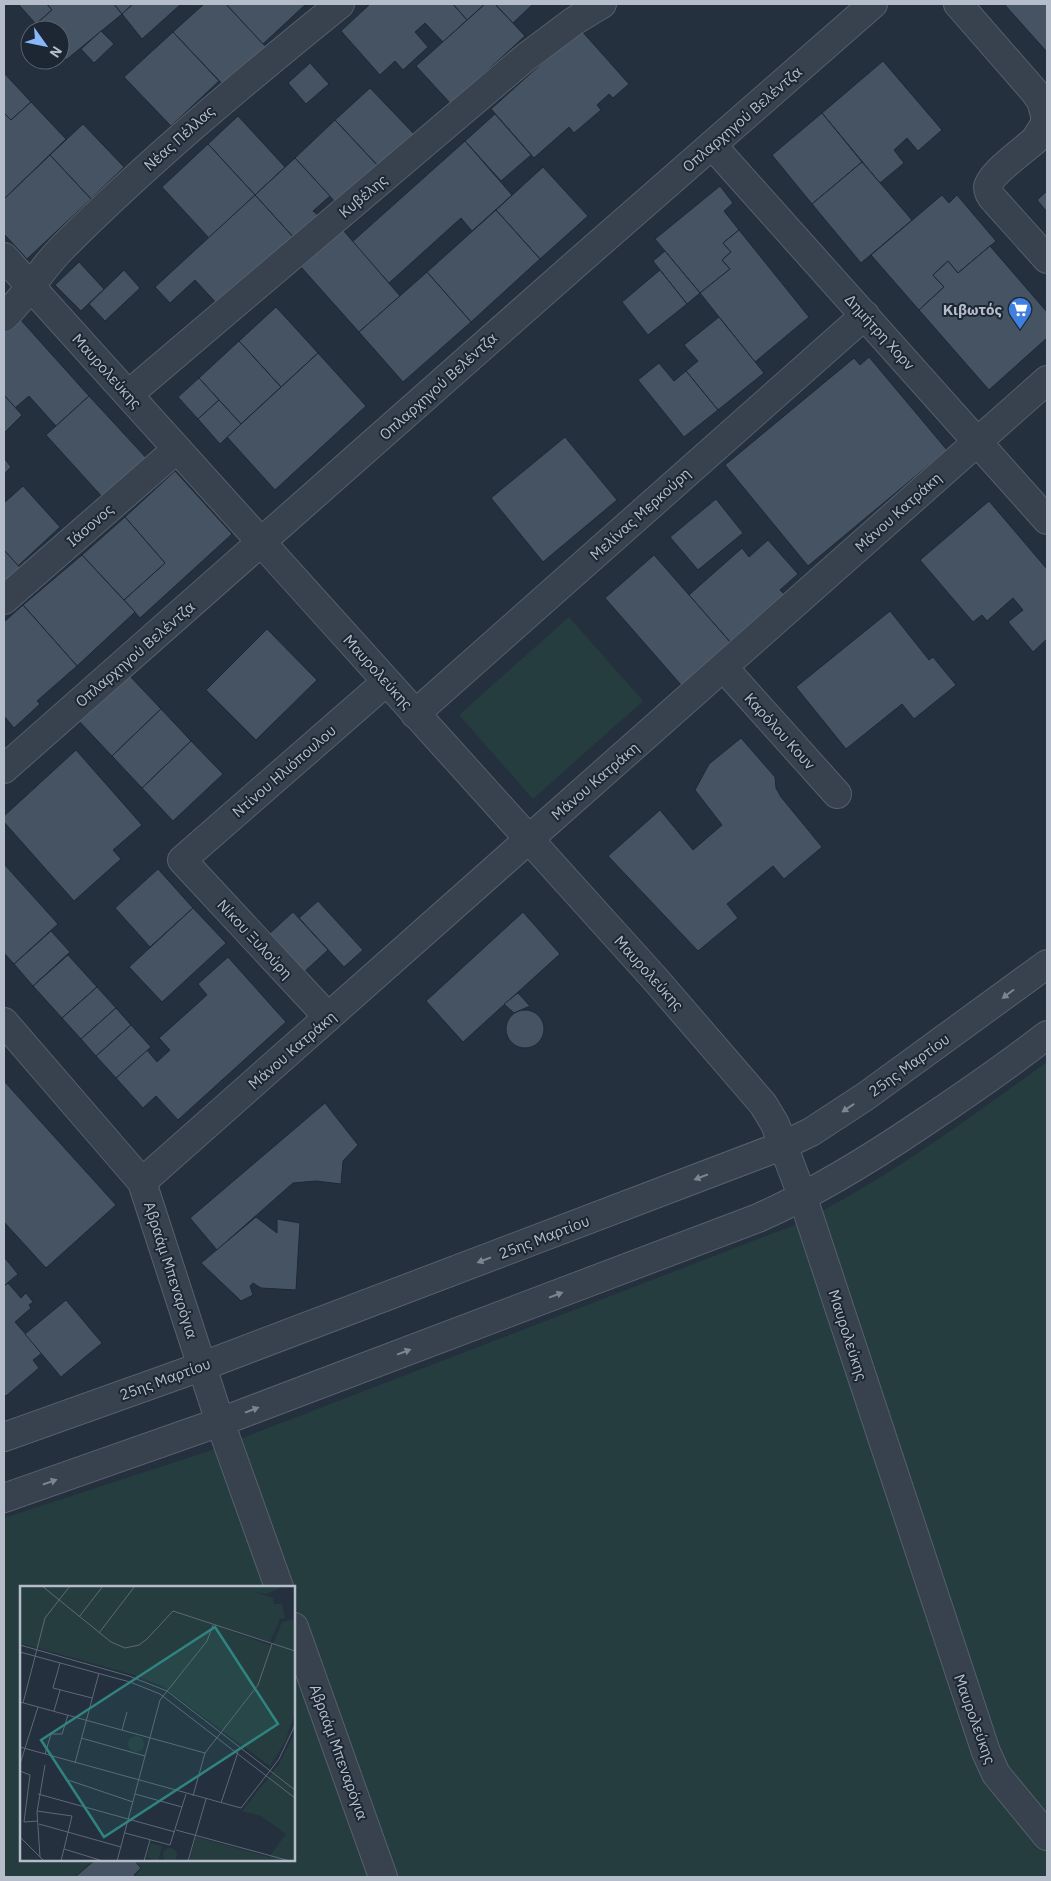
<svg xmlns="http://www.w3.org/2000/svg" width="1051" height="1881" viewBox="0 0 1051 1881" font-family="'IBM Plex Sans',sans-serif">
	<style>
		.green { fill: #263d3f; fill-rule: evenodd }
		.building { fill: #455363; stroke: #1f2935 }
		.lines { fill: none; stroke-linecap: round; stroke-linejoin: round }
		.minor-casing { stroke: #56606c; stroke-width: 30 }
		.minor { stroke: #38424e; stroke-width: 28 }
		.oneway { fill: #7c8692 }
		.labels { text-anchor: middle; dominant-baseline: central; stroke-width: 4; stroke-linejoin: round; paint-order: stroke }
		.street-label { font-size: 15px; fill: #b4bdc9; stroke: #1d2733 }
		.poi-label { font-size: 15px; font-weight: bold; fill: #b4bdc9; stroke: #1d2733; text-anchor: end }
		.inset-road { fill: none; stroke: #5e6876; stroke-width: 1 }
		.view { fill: #308480; fill-opacity: 0.15; stroke: #308480; stroke-width: 2.5 }
		.inset-edge { fill: none; stroke: #b4bdc9; stroke-width: 2.5 }
	</style>
	<rect width="100%" height="100%" fill="#24303e"/>
	<g class="green">
		<polygon points="569,617 643,701 533,799 459,715"/>
		<path d="M1047 1062V1877H4V1518L206 1452 792 1226C883 1182 965 1121 1047 1062ZM21 1587H294V1860H21Z"/>
	</g>
	<g class="building">
		<polygon points="18,4 47,4 52,10 36,24"/>
		<polygon points="47,4 114,4 122,14 66,60 60,53 60,30 41,30 36,24 52,10"/>
		<polygon points="114,4 133,4 122,14"/>
		<polygon points="133,4 181,4 142,39 122,14"/>
		<polygon points="204,4 226,4 268,49 226,88 173,32"/>
		<polygon points="226,4 306,4 263,44"/>
		<polygon points="370,4 453,4 467,20 443,42 425,23 415,32 428,47 403,70 395,61 380,75 341,31"/>
		<polygon points="453,4 485,4 467,20"/>
		<polygon points="485,4 495,4 525,36 451,104 416,66"/>
		<polygon points="495,4 533,4 513,23"/>
		<polygon points="1004,4 1047,4 1047,52"/>
		<polygon points="580,29 629,84 613,98 609,94 597,105 601,110 574,133 569,127 534,158 491,109"/>
		<polygon points="101,31 114,44 94,63 81,49"/>
		<polygon points="173,32 219,81 171,126 124,77"/>
		<polygon points="883,61 942,130 918,151 907,138 894,150 904,163 880,183 822,113"/>
		<polygon points="310,63 329,84 306,104 288,83"/>
		<polygon points="4,73 31,102 11,120 4,113"/>
		<polygon points="370,88 415,135 380,168 335,120"/>
		<polygon points="31,102 66,139 4,199 4,113 11,120"/>
		<polygon points="822,113 862,162 812,204 772,155"/>
		<polygon points="495,114 531,155 501,181 465,141"/>
		<polygon points="238,116 285,167 255,195 208,144"/>
		<polygon points="335,120 377,165 336,203 295,158"/>
		<polygon points="83,124 124,167 91,199 50,155"/>
		<polygon points="465,141 512,195 472,231 461,218 389,283 352,242"/>
		<polygon points="208,144 255,195 209,238 162,187"/>
		<polygon points="50,155 91,199 27,259 4,234 4,199"/>
		<polygon points="295,158 330,196 313,211 319,216 294,238 255,195"/>
		<polygon points="862,162 912,220 861,263 812,204"/>
		<polygon points="543,167 588,216 540,259 496,210"/>
		<polygon points="720,186 733,203 724,211 739,230 723,243 731,252 722,260 730,269 700,293 655,239"/>
		<polygon points="1047,191 1047,212 1037,200"/>
		<polygon points="255,195 294,238 220,307 195,280 170,303 155,287"/>
		<polygon points="942,195 949,203 957,195 996,241 958,273 948,261 933,275 944,287 919,310 871,255"/>
		<polygon points="496,210 540,259 471,322 427,272"/>
		<polygon points="343,230 400,296 359,332 301,267"/>
		<polygon points="739,230 809,317 755,362 700,293 730,269 722,260 731,252 723,243"/>
		<polygon points="990,246 1047,312 1047,338 989,390 919,310 944,287 933,275 948,261 958,273"/>
		<polygon points="665,251 700,293 687,304 653,261"/>
		<polygon points="79,262 104,289 81,311 55,285"/>
		<polygon points="124,270 140,288 105,321 89,304"/>
		<polygon points="660,270 687,304 648,335 622,302"/>
		<polygon points="427,272 471,322 403,382 359,332"/>
		<polygon points="276,307 318,353 281,387 239,341"/>
		<polygon points="719,317 764,373 718,410 686,371 698,361 684,345"/>
		<polygon points="19,318 89,396 56,426 29,396 15,408 4,395 4,332"/>
		<polygon points="239,341 281,387 241,424 199,378"/>
		<polygon points="318,353 366,406 275,490 227,437"/>
		<polygon points="869,357 947,450 808,566 725,465 854,358 860,365"/>
		<polygon points="659,363 674,381 686,371 718,410 684,437 638,380"/>
		<polygon points="199,378 219,400 198,419 178,397"/>
		<polygon points="4,395 22,415 4,433"/>
		<polygon points="89,396 149,461 105,500 46,435"/>
		<polygon points="219,400 241,424 220,444 198,419"/>
		<polygon points="565,437 617,500 543,562 491,498"/>
		<polygon points="4,458 11,467 4,474"/>
		<polygon points="175,471 232,534 140,618 124,600 165,563 125,517"/>
		<polygon points="23,486 60,527 18,566 4,550 4,503"/>
		<polygon points="716,499 743,533 698,570 670,537"/>
		<polygon points="989,501 1047,569 1047,639 1033,652 1008,622 1023,610 1013,598 987,621 982,615 973,622 920,560"/>
		<polygon points="125,517 165,563 124,600 82,555"/>
		<polygon points="768,540 798,574 780,590 785,595 731,643 689,595 742,548 749,557"/>
		<polygon points="4,550 24,572 4,591"/>
		<polygon points="82,555 135,612 77,666 23,605"/>
		<polygon points="654,555 731,643 682,686 605,598"/>
		<polygon points="23,605 77,666 37,701 40,704 14,728 4,716 4,622"/>
		<polygon points="890,611 929,660 933,657 956,685 914,719 902,704 846,749 796,687"/>
		<polygon points="267,629 317,680 256,740 206,690"/>
		<polygon points="127,673 161,709 112,756 78,720"/>
		<polygon points="161,709 191,741 142,788 112,756"/>
		<polygon points="741,738 775,777 776,788 781,797 822,847 784,879 773,866 727,904 738,918 698,951 608,856 660,810 693,850 722,825 695,790 709,764"/>
		<polygon points="191,741 223,774 173,821 142,788"/>
		<polygon points="76,750 142,825 113,850 121,859 74,901 4,822 4,816"/>
		<polygon points="4,864 58,924 14,964 4,953"/>
		<polygon points="158,869 193,908 150,947 115,908"/>
		<polygon points="318,901 363,950 344,967 299,918"/>
		<polygon points="193,908 226,943 162,1002 129,967"/>
		<polygon points="293,912 328,950 304,972 269,934"/>
		<polygon points="523,912 560,954 463,1042 426,1001"/>
		<polygon points="51,931 70,952 33,986 14,964"/>
		<polygon points="68,955 97,987 62,1018 33,986"/>
		<polygon points="228,957 286,1022 178,1120 156,1096 143,1108 116,1078 147,1050 157,1062 170,1050 159,1038 207,995 198,984"/>
		<polygon points="97,987 116,1008 81,1039 62,1018"/>
		<polygon points="518,993 530,1006 514,1013 504,1004"/>
		<polygon points="116,1008 131,1025 96,1056 81,1039"/>
		<circle cx="525" cy="1029" r="19"/>
		<polygon points="131,1025 151,1047 116,1078 96,1056"/>
		<polygon points="4,1081 116,1205 46,1268 4,1222"/>
		<polygon points="325,1103 358,1145 343,1161 341,1184 316,1181 293,1183 217,1250 190,1218"/>
		<polygon points="256,1217 277,1233 277,1219 300,1223 296,1290 261,1288 253,1283 250,1286 253,1295 241,1301 201,1263"/>
		<polygon points="4,1257 18,1274 4,1286"/>
		<polygon points="8,1283 21,1298 26,1293 33,1302 29,1305 31,1308 15,1322 42,1353 33,1360 39,1368 6,1396 4,1394 4,1286"/>
		<polygon points="66,1300 102,1343 61,1377 25,1334"/>
		<polygon points="95,1860 134,1860 141,1868 134,1875 136,1877 75,1877"/>
	</g>
	<g class="lines">
		<g class="minor-casing">
			<g id="minor">
				<path d="M958 4 1034 91 1041 101 1045 115V124L1035 140C1025 149 990 174 988 187 988 192 991 197 995 201L1047 259"/>
				<polyline points="712,145 1047,520"/>
				<polyline points="4,257 656,980 763,1104 775,1124 803,1198 986,1752 996,1774 1047,1836"/>
				<path d="M4 317C26 296 41 269 63 247 150 160 245 81 340 4"/>
				<polyline points="129,394 526,57 574,21 602,4"/>
				<polyline points="4,600 177,449"/>
				<polyline points="724,668 837,794"/>
				<polyline points="415,714 865,315"/>
				<polyline points="4,769 578,262 873,4"/>
				<polyline points="328,1017 182,860 386,682"/>
				<polyline points="4,1022 142,1182 220,1422 279,1587"/>
				<polyline points="142,1182 1047,380"/>
				<polyline points="4,1437 203,1366 784,1145 811,1132 866,1096 1047,964"/>
				<path d="M4 1498 220 1422 758 1218C817 1192 870 1159 923 1123 965 1095 1007 1066 1047 1035"/>
				<polyline points="294,1627 383,1877"/>
			</g>
		</g>
		<use href="#minor" class="minor"/>
	</g>
	<defs><path id="oneway-solid" d="M-6-.8H1V-3.2L6.5 0L1 3.2V.8H-6Z" transform="scale(1.25)"/></defs>
	<g class="oneway">
		<use href="#oneway-solid" transform="translate(1008 994) rotate(143)"/>
		<use href="#oneway-solid" transform="translate(848 1108) rotate(146)"/>
		<use href="#oneway-solid" transform="translate(701 1177) rotate(159)"/>
		<use href="#oneway-solid" transform="translate(484 1260) rotate(159)"/>
		<use href="#oneway-solid" transform="translate(556 1295) rotate(-21)"/>
		<use href="#oneway-solid" transform="translate(404 1352) rotate(-21)"/>
		<use href="#oneway-solid" transform="translate(252 1410) rotate(-21)"/>
		<use href="#oneway-solid" transform="translate(50 1482) rotate(-19)"/>
	</g>
	<defs>
		<g id="supermarket-pin" transform="scale(1.25)"><path d="M0 17L-7.5 6A9.5 9.5 0 1 1 7.5 6Z" fill="#3f7fe0" stroke="#1d2733"/><path d="M-6-5.5h2.5l.6 2H6L4.5 2H-2.5L-4.4-4H-6ZM-1.5 3.2a1.3 1.3 0 1 0 .1 0ZM3 3.2a1.3 1.3 0 1 0 .1 0Z" fill="#fff"/></g>
	</defs>
	<g fill-rule="evenodd">
		<use href="#supermarket-pin" x="1020" y="309"/>
	</g>
	<g class="labels">
		<g class="street-label">
			<text transform="translate(742 119) rotate(-41)">Οπλαρχηγού Βελέντζα</text>
			<text transform="translate(179 138) rotate(-42)">Νέας Πέλλας</text>
			<text transform="translate(363 196) rotate(-40)">Κυβέλης</text>
			<text transform="translate(880 332) rotate(48)">Δημήτρη Χορν</text>
			<text transform="translate(107 371) rotate(48)">Μαυρολεύκης</text>
			<text transform="translate(438 386) rotate(-42)">Οπλαρχηγού Βελέντζα</text>
			<text transform="translate(898 512) rotate(-42)">Μάνου Κατράκη</text>
			<text transform="translate(640 514) rotate(-42)">Μελίνας Μερκούρη</text>
			<text transform="translate(90 525) rotate(-41)">Ιάσoνος</text>
			<text transform="translate(135 654) rotate(-41)">Οπλαρχηγού Βελέντζα</text>
			<text transform="translate(378 672) rotate(48)">Μαυρολεύκης</text>
			<text transform="translate(780 731) rotate(48)">Καρόλου Κουν</text>
			<text transform="translate(284 771) rotate(-41)">Ντίνου Ηλιόπουλου</text>
			<text transform="translate(595 781) rotate(-41)">Μάνου Κατράκη</text>
			<text transform="translate(255 939) rotate(47)">Νίκου Ξυλούρη</text>
			<text transform="translate(649 973) rotate(48)">Μαυρολεύκης</text>
			<text transform="translate(292 1050) rotate(-41)">Μάνου Κατράκη</text>
			<text transform="translate(909 1065) rotate(-36)">25ης Μαρτίου</text>
			<text transform="translate(544 1237) rotate(-21)">25ης Μαρτίου</text>
			<text transform="translate(171 1270) rotate(72)">Αβραάμ Μπεναρόγια</text>
			<text transform="translate(848 1335) rotate(72)">Μαυρολεύκης</text>
			<text transform="translate(165 1379) rotate(-20)">25ης Μαρτίου</text>
			<text transform="translate(975 1719) rotate(70)">Μαυρολεύκης</text>
			<text transform="translate(339 1752) rotate(70)">Αβραάμ Μπεναρόγια</text>
		</g>
		<g class="poi-label">
			<text x="1002" y="309">Κιβωτός</text>
		</g>
	</g>
	<g transform="translate(20 1586)">
		<rect width="275" height="275" fill="#24303e"/>
		<path d="M0 0H265L246 8 235 6 253 12 254 18H262L265 32 260 33 250 56 197 40 252 60 262 36 275 33V126L265 156 250 180 142 100 111 88 0 57ZM275 147V275H169L176 251 249 271 266 248 241 230 222 225 259 178ZM108 158a8 8 0 1 1 16 0a8 8 0 1 1-16 0ZM131 257 142 260 138 275 127 271ZM143 269a7 7 0 1 1 14 0a7 7 0 1 1-14 0Z" fill="#263d3f"/>
		<path class="inset-road" d="M22 0 91 56 105 62 119 59 127 53 153 25 275 65M59 31 83 0M79 47 115 0M0 59 109 90 147 105 275 204M0 66 110 96 140 108 275 212M40 77 33 102 72 112M0 116 185 167M3 117 25 32 50 0M34 125 40 104M102 144 107 126M61 152 125 170M0 161 221 222 259 173 275 139M25 168 31 148H42L48 129M55 177 79 87M0 178 18 121M0 185 10 189 4 236 18 235M45 193 113 216M18 208 155 246M115 208 162 221M173 210 185 167 238 99 252 58M201 217 218 166M17 225 52 230 41 275M19 238 101 261M156 244 270 275M105 247 150 259 166 208M0 251 24 275M44 263 83 275M20 271 17 226 25 179M97 275 140 114 187 55 193 39M124 275 130 254M168 275 186 213"/>
		<path class="view" d="M195 41 258 138 84 251 21 154Z"/>
		<rect width="275" height="275" class="inset-edge"/>
	</g>
	<rect width="1051" height="1881" fill="none" stroke="#b4bdc9" stroke-width="10"/>
	<g transform="translate(45 45) rotate(123)"><circle r="24" fill="#1d2733" stroke="#59636f"/>
	<path d="M0-4L9 19L0 12L-9 19Z" fill="#88b8fa"/>
	<text y="-8" font-size="14" font-weight="bold" text-anchor="middle" fill="#b4bdc9">N</text>
	</g>
</svg>
